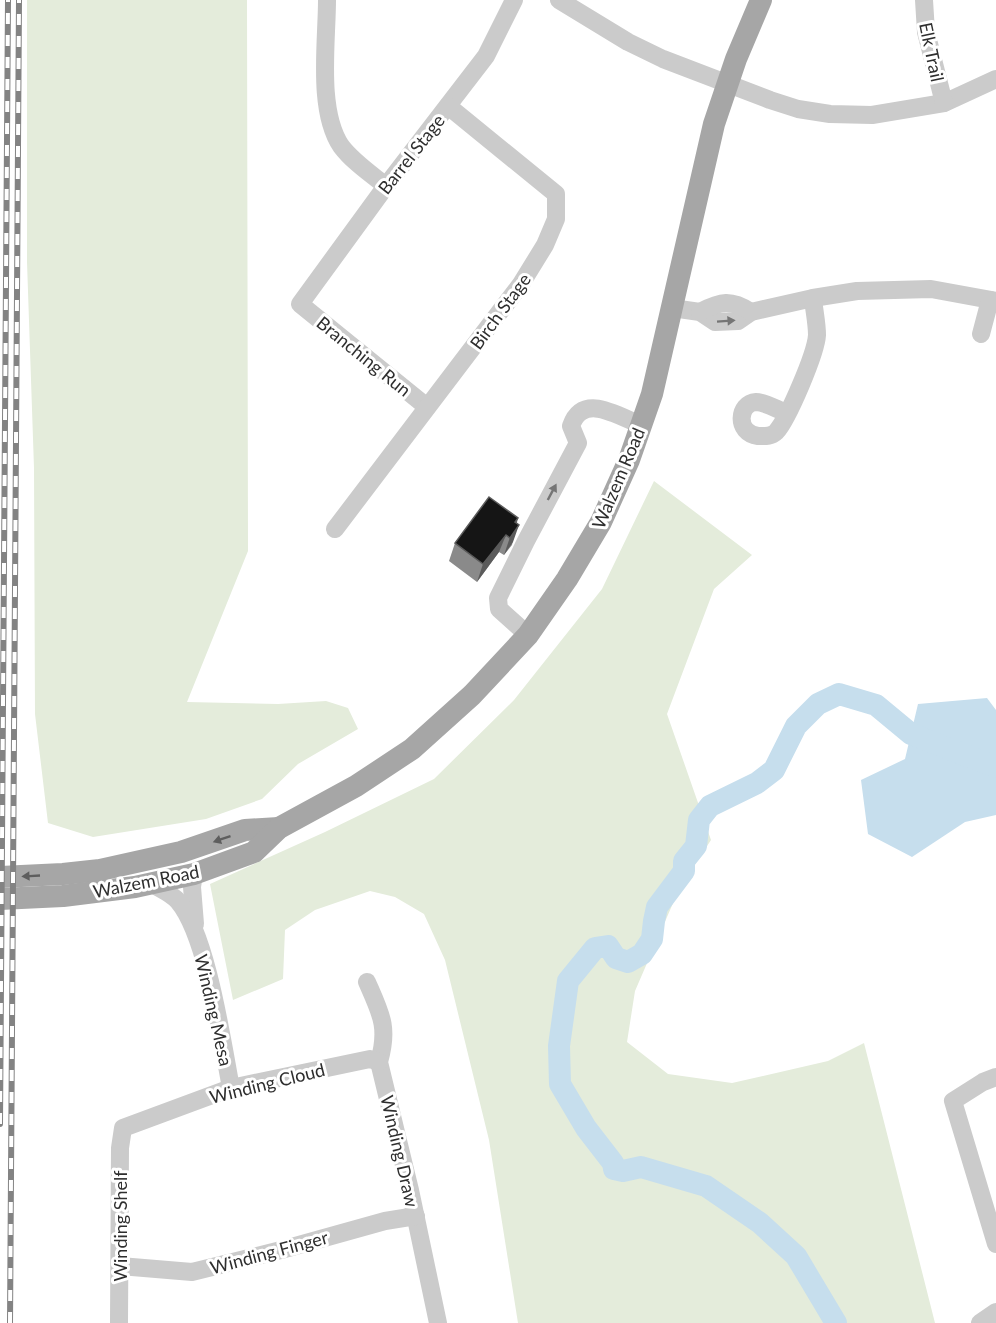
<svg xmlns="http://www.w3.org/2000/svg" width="996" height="1323" viewBox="0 0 996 1323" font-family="Lato,sans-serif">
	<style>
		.green { fill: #e4ecdb }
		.water { fill: #c6deed }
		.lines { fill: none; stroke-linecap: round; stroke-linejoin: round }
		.river { stroke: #c6deed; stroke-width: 22 }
		.minor { stroke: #cbcbcb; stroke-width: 18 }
		.major { stroke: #a6a6a6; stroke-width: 22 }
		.rail-casing { stroke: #838383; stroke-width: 6 }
		.rail { stroke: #fff; stroke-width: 4; stroke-dasharray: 11; stroke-linecap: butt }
		.wall { fill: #8a8a8a }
		.shaded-wall { fill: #5b5b5b }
		.building { fill: #151515; stroke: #5b5b5b; stroke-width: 1.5 }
		.oneway { fill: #757575 }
		.oneway2 { fill: #5e5e5e }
		.labels { text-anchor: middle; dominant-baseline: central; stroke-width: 6; stroke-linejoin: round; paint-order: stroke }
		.street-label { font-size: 18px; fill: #2e2e2e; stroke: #fff }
	</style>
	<rect width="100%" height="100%" fill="#fff"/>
	<g class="green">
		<polygon points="27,0 247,0 248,551 187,702 278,704 326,701 348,708 358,729 298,764 262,799 206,819 93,837 48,823 35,714 34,468 27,262"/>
		<polygon points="654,481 752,555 714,589 667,714 711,840 680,887 635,991 627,1042 668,1074 732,1083 828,1061 864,1043 935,1323 518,1323 489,1140 445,960 424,914 395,897 370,891 315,910 285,930 283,979 233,1000 210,884 325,832 434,779 514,700 602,589"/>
	</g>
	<polygon class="water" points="987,698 996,710 996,815 965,822 912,857 868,834 861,780 905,759 918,704"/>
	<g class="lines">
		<polyline class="river" points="836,1323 796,1256 760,1223 706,1186 641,1167 623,1171 614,1169 613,1163 586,1128 560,1084 559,1046 568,981 595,948 608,946 616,958 628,962 642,954 652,939 654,921 657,907 684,871 684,861 696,846 699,820 710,806 757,783 774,770 796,726 818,704 839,694 876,705 911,734 996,767"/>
		<g class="minor">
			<path d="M327 0C327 42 317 110 341 146 353 162 371 174 386 186"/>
			<polyline points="559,0 628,42 663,59 770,100 798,109 830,114 872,115 944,103 996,79"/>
			<polyline points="924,0 926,32 944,103"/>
			<polyline points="672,308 700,312 715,322 738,321 751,312 813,298 857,291 931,289 996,301"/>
			<path d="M700 312C721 301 731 299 751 312"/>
			<polyline points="981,334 990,300"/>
			<polyline points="427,407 300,304 386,186 486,56 514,0"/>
			<path d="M787 413C778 410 765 402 756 402 738 403 735 433 758 436 764 436 771 437 776 432 788 419 816 353 817 335 817 323 814 310 813 298"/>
			<polyline points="335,529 521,284 545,245 556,219 556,194 448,106"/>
			<path d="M528 635 499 609 498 598 526 541 578 443 571 426C583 392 618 416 641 425"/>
			<polyline points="194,874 192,887 195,924"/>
			<path d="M151 883C160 889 171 893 178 901 207 935 222 1041 231 1088"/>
			<path d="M367 982C381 1014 389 1027 379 1062L410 1190 438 1323"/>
			<polyline points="996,1077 983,1082 953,1101 996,1244"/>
			<polyline points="120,1266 192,1272 281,1250 385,1221 416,1216"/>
			<polyline points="119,1323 120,1148 123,1128 231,1088 370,1059 379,1062"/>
			<polyline points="980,1323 996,1312"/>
		</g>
		<g class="major">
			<polyline points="0,877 63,874 100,870 181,852 245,830 279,828"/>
			<polyline points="0,899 63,896 135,887 194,874 254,852 279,828 356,786 412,749 472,695 528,635 567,579 601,522 629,460 652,394 714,124 736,59 761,0"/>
		</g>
		<g class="rail-casing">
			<g id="rail">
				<polyline points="0,1124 8,0"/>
				<polyline points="10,1323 19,0"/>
			</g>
		</g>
		<use href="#rail" class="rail"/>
	</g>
	<polygon class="wall" points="518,518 512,545 504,555 499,552 477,582 449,561 455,543"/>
	<g class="shaded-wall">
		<polygon points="518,518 512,535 519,525 513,542 504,555 515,522"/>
		<polygon points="506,535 499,552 477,582 483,564"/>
	</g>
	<polygon class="building" points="489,497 518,518 515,522 519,525 510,538 506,535 483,564 455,543"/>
	<defs><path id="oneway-solid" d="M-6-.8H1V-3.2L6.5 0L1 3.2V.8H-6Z" transform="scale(1.5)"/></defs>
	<g class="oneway">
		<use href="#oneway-solid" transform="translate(726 321) rotate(-4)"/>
		<use href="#oneway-solid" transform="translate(552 492) rotate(-62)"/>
	</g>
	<g class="oneway2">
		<use href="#oneway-solid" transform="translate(222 839) rotate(161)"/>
		<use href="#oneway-solid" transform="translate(31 876) rotate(177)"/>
	</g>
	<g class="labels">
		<g class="street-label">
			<text transform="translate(932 52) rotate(78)">Elk Trail</text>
			<text transform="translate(411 154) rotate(-52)">Barrel Stage</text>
			<text transform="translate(500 311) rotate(-54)">Birch Stage</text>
			<text transform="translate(364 356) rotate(39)">Branching Run</text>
			<text transform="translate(618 478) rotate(-67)">Walzem Road</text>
			<text transform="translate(146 881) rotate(-11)">Walzem Road</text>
			<text transform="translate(214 1010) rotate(77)">Winding Mesa</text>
			<text transform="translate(267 1083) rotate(-14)">Winding Cloud</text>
			<text transform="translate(400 1151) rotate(77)">Winding Draw</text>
			<text transform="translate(120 1226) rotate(-90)">Winding Shelf</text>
			<text transform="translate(269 1252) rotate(-15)">Winding Finger</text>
		</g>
	</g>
</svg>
